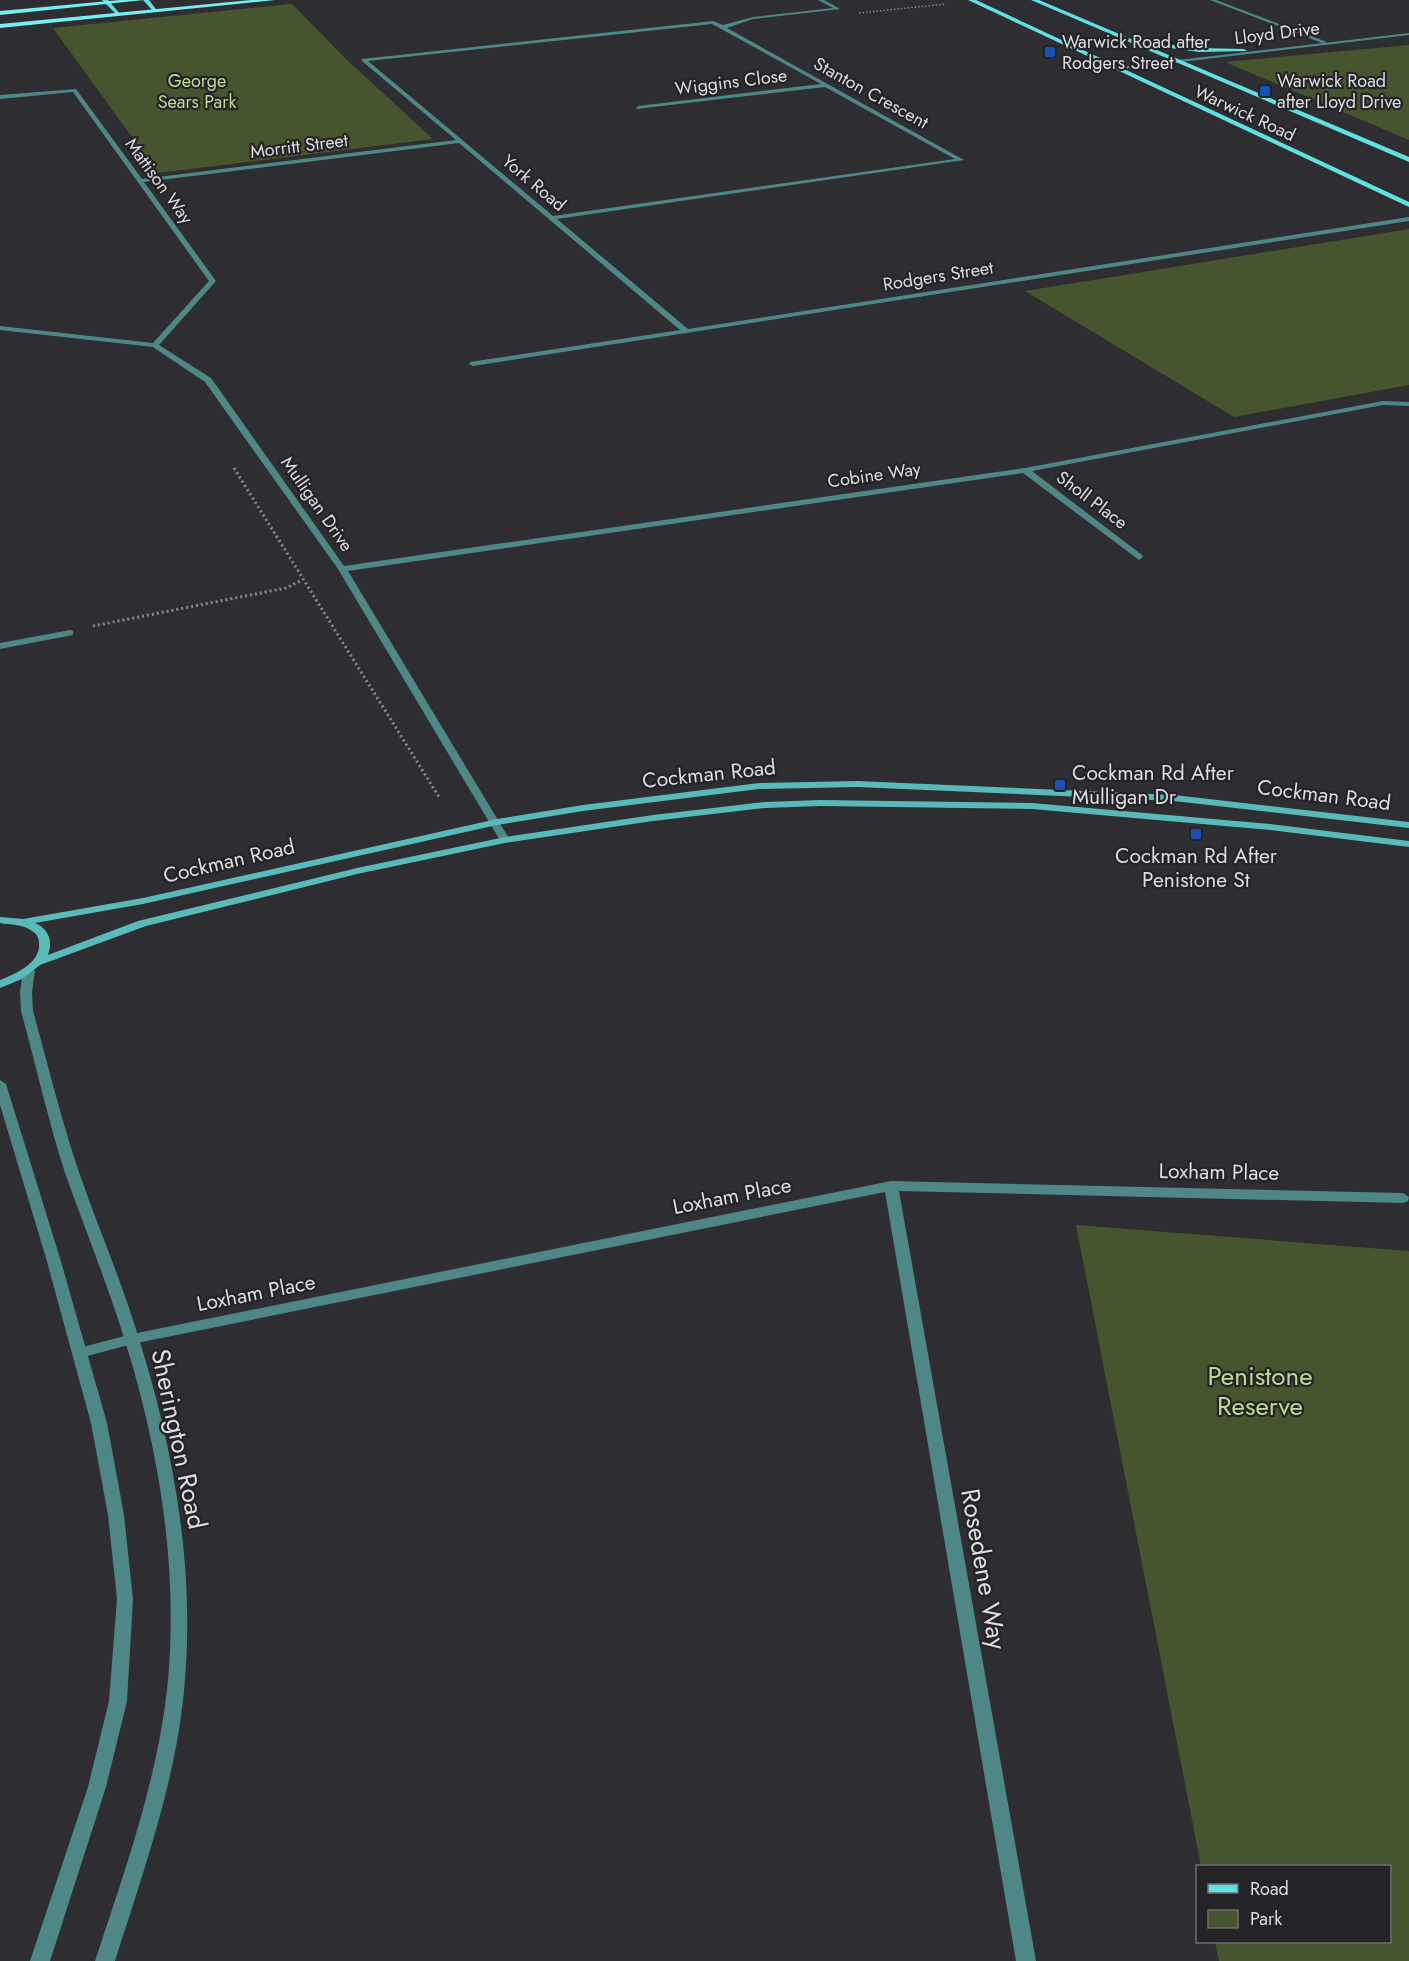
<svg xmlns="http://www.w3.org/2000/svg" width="1409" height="1961" viewBox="0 0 1409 1961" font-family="Jost,sans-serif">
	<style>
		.green { fill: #46552d }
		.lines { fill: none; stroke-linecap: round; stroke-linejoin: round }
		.path-far1 { stroke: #8b8a8e; stroke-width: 1.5; stroke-dasharray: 1.5 2; stroke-linecap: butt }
		.path { stroke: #8b8a8e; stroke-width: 3; stroke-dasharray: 2 3; stroke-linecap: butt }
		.service { fill: #4e8786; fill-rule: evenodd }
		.minor { fill: #4e8786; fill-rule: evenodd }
		.tertiary { fill: #4e8786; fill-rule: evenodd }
		.secondary { fill: #5ab9b9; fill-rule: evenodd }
		.primary { fill: #60e0e0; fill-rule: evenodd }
		.trunk { fill: #76efef; fill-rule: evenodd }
		.transit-dot { fill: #1a4fb4; stroke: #242328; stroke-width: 2 }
		.labels { text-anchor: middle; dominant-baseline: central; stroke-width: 4.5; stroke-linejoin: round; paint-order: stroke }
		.far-street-label { font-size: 18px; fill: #dedde1; stroke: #242328 }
		.far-poi-label { font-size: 18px; fill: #dedde1; stroke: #242328; text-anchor: start }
		.far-park-label { font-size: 18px; fill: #bddb91; stroke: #242328 }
		.poi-label { font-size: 21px; fill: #dedde1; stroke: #242328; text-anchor: start }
		.street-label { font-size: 21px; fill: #dedde1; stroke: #242328 }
		.near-park-label { font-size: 26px; fill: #bddb91; stroke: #242328 }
		.near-street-label { font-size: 26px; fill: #dedde1; stroke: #242328 }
	</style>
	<rect width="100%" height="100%" fill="#2e2d32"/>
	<g class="green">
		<polygon points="292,4 346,59 433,139 158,173 53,28"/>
		<polygon points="1409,45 1409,140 1225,62"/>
		<polygon points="1409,229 1409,385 1234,417 1025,291"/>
		<polygon points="1076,1225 1409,1251 1409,1961 1219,1961 1215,1942 1390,1942 1390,1866 1201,1866"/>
	</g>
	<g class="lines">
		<polyline class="path-far1" points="859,13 946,4"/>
		<g class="path">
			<polyline points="234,468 439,797"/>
			<polyline points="93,626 286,588 302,580"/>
		</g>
		<polygon class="service" points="1210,0 1216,0 1327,42 1322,43"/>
		<g class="minor">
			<path d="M818 0H824L840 9 753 19 727 28 964 160 557 219 688 329 1409 217V221L473 366 469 364 470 362 680 330 459 143 144 182 216 281 159 345 211 378 344 566 1025 468 1383 401 1409 402V406L1383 405 1032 471 1142 555 1143 557 1139 560 1023 473 348 571 510 840 509 842H501L338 569 205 382 153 347 0 330V326L153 343 209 281 73 92 0 99V95L76 89 142 179 456 140 362 61V59L713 21 723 25 753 17 833 8ZM712 24 821 84 638 106 636 109 825 87 955 159 553 216 368 61Z"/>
			<polygon points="1409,33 1409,35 1113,70 1110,68"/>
			<polygon points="70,630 73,631 73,635 0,649 0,643"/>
			<polygon points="891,1181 1403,1193 1409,1197 1408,1201 1403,1203 899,1191 1036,1961 1016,1961 885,1192 132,1344 80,1358 75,1357 73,1353 75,1349 132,1334"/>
		</g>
		<g class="tertiary">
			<path d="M29 967 35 971 32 992 33 1011C48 1065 61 1119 79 1172 96 1222 117 1270 133 1320 171 1436 195 1558 185 1679 178 1776 144 1869 115 1961H95C125 1870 159 1776 168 1680 179 1558 156 1432 117 1316 101 1268 82 1221 65 1173 48 1120 36 1065 21 1011L20 992 23 971Z"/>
			<polygon points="0,1080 6,1084 60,1258 107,1423 124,1515 133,1599 127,1701 106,1787 50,1961 30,1961 88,1787 109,1701 117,1599 108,1515 91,1423 46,1258 0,1105"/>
		</g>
		<path class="secondary" d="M857 781 1174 795 1409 822V828L1174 801 857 787 759 789 583 811 497 825 143 904 35 923C49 929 53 941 48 955L138 921 357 868 505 837 653 815 765 802 820 800 1032 803 1270 824 1409 841V847L1270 830 1032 809 820 806 765 808 653 821 505 843 357 874 146 926 40 965 22 979 0 988V980C15 974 41 963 39 943 39 938 37 934 32 931 23 924 11 925 0 923V917L23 919 143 898 497 819 583 805 759 783Z"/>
		<g class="primary">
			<polygon points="102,0 108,0 121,15 117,15"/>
			<polygon points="143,0 149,0 158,12 154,12"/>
			<polygon points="968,0 976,0 1409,202 1409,207"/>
			<polygon points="1031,0 1039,0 1409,157 1409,162"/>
			<polygon points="1154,43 1199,48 1244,49 1247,51 1199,52 1156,46"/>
		</g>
		<g class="trunk">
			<polygon points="120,0 144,0 0,15 0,11"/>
			<polygon points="251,0 275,0 0,28 0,24"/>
		</g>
	</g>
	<g class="transit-dot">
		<rect x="1044" y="46" width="12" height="12" rx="3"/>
		<rect x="1259" y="85" width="12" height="12" rx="3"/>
		<rect x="1054" y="779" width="12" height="12" rx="3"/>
		<rect x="1190" y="828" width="12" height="12" rx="3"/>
	</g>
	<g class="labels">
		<g class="far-street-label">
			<text transform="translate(1277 33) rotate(-7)">Lloyd Drive</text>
			<text transform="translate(731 82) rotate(-7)">Wiggins Close</text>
			<text transform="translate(871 93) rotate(29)">Stanton Crescent</text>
			<text transform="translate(1245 113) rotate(25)">Warwick Road</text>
			<text transform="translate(299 146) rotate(-7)">Morritt Street</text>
			<text transform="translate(159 181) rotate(54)">Mattison Way</text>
			<text transform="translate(534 183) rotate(40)">York Road</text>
			<text transform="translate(938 276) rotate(-9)">Rodgers Street</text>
			<text transform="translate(874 475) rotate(-8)">Cobine Way</text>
			<text transform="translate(1092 500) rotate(37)">Sholl Place</text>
			<text transform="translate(317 504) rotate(55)">Mulligan Drive</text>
		</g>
		<g class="far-poi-label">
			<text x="1062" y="42">Warwick Road after<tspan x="1062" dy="21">Rodgers Street</tspan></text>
			<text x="1277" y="81">Warwick Road<tspan x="1277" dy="21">after Lloyd Drive</tspan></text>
		</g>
		<g class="far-park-label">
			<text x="197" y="81">George<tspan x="197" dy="21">Sears Park</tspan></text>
		</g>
		<g class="poi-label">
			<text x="1072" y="773">Cockman Rd After<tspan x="1072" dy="24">Mulligan Dr</tspan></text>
			<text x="1196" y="856" text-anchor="middle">Cockman Rd After<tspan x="1196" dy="24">Penistone St</tspan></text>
		</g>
		<g class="street-label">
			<text transform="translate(709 774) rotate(-6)">Cockman Road</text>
			<text transform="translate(1324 795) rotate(7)">Cockman Road</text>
			<text transform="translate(229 861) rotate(-13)">Cockman Road</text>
			<text transform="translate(1219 1172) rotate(1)">Loxham Place</text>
			<text transform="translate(732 1196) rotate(-11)">Loxham Place</text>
			<text transform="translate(256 1293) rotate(-11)">Loxham Place</text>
		</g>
		<g class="near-park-label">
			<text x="1260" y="1376">Penistone<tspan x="1260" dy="30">Reserve</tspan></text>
		</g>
		<g class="near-street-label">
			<text transform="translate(179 1439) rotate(78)">Sherington Road</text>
			<text transform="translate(984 1569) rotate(80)">Rosedene Way</text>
		</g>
	</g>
	<rect x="1196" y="1865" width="195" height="78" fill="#242328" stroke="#6e6d72" stroke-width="1.5"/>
	<rect x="1208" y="1884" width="30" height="9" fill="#60e0e0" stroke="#6e6d72" stroke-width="1.5"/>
	<text x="1250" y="1895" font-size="18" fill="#dedde1">Road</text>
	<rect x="1208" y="1910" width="30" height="18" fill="#46552d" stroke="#6e6d72" stroke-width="1.5"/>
	<text x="1250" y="1925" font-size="18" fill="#dedde1">Park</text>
</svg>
